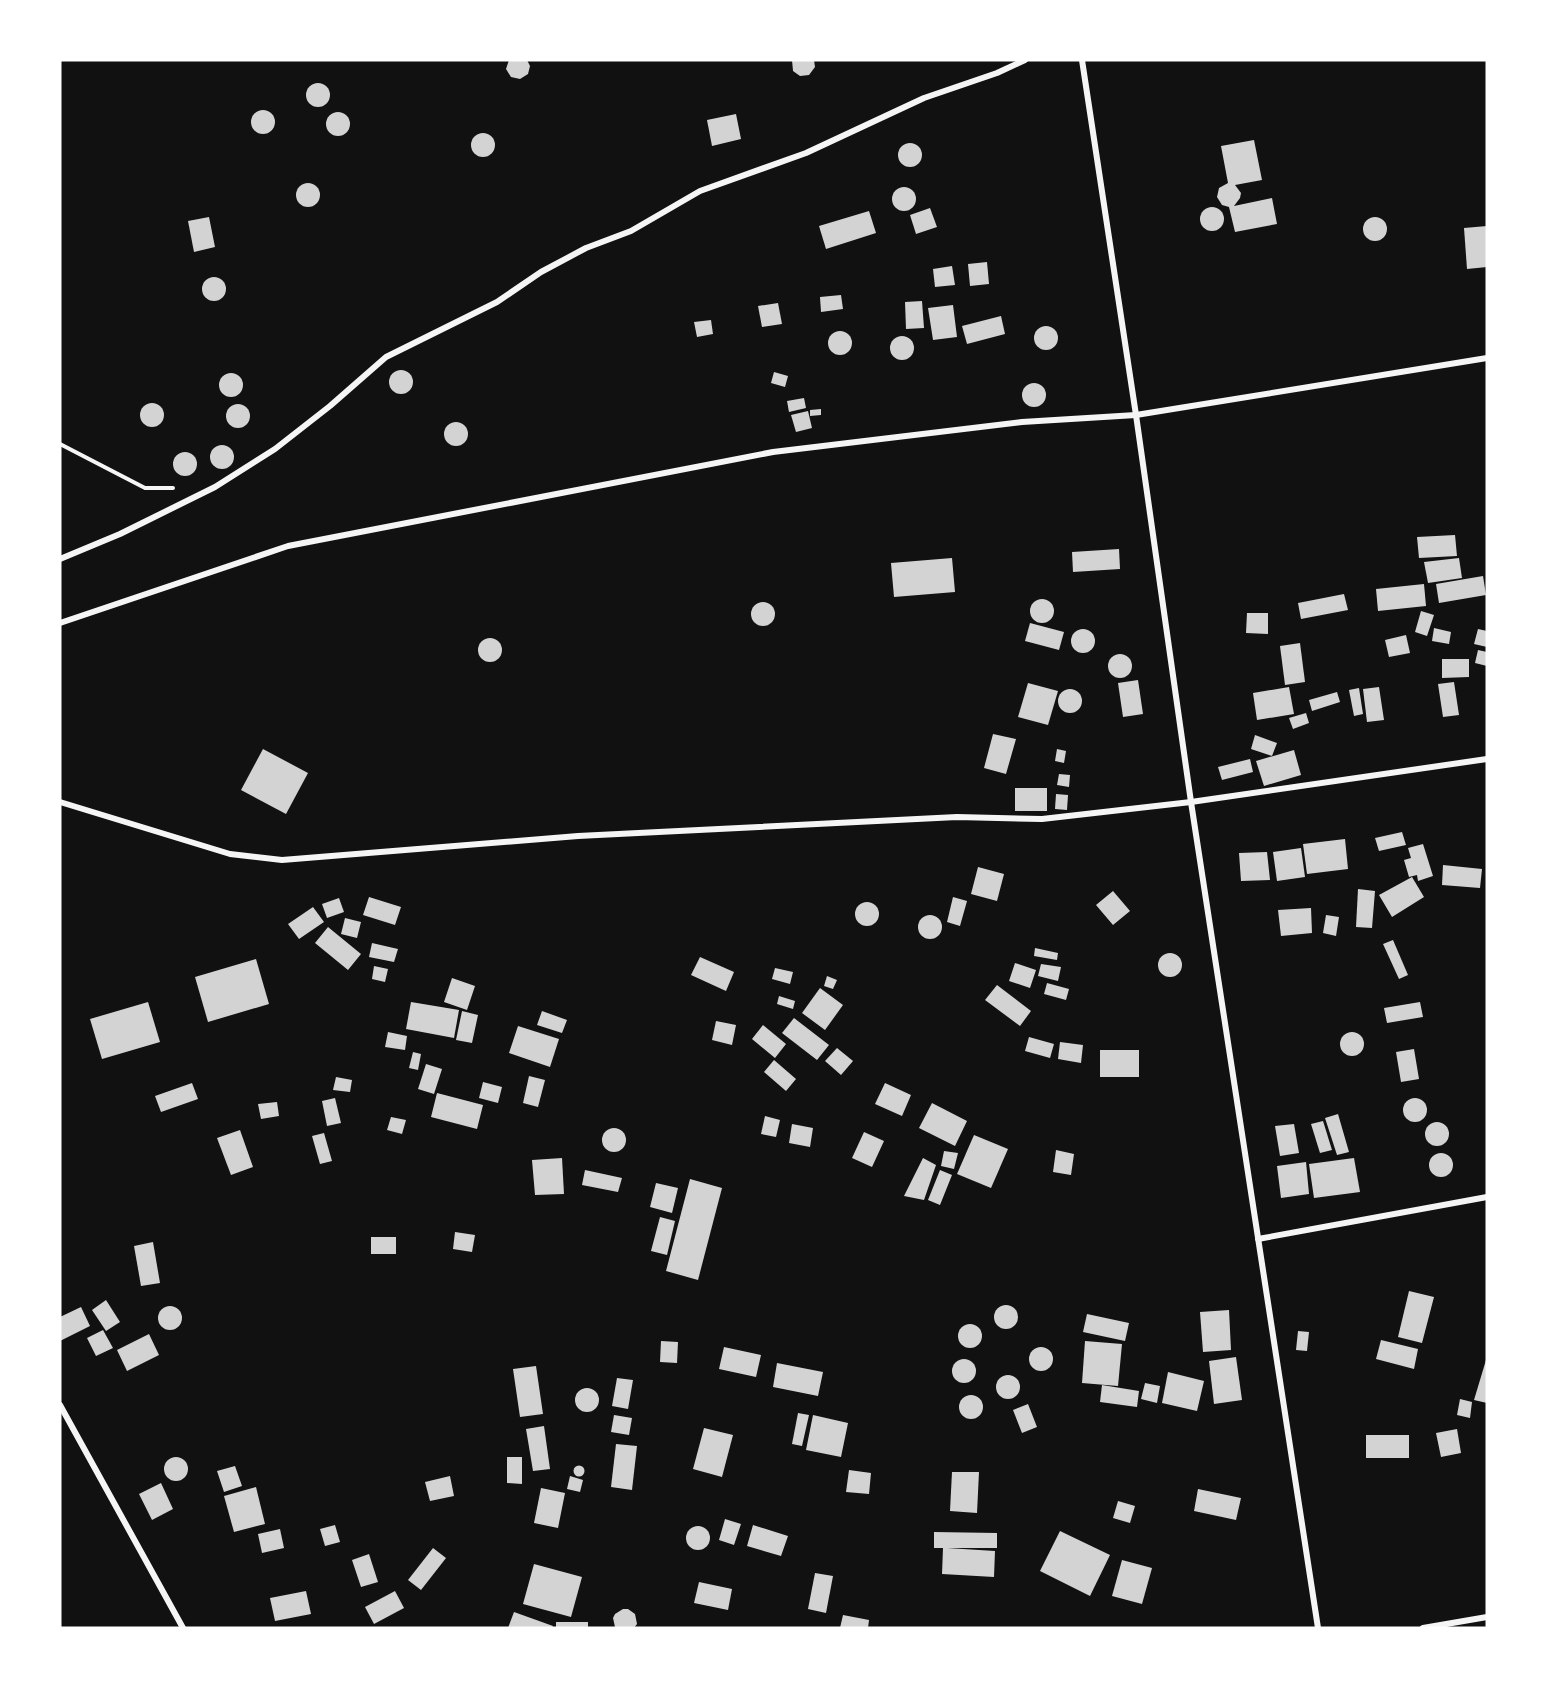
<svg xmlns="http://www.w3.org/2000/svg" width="1547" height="1688" viewBox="0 0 1547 1688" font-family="Poppins,sans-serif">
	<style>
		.building { fill: #d3d3d3 }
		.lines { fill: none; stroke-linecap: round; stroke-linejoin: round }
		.path { stroke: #f5f5f5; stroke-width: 4 }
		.minor { stroke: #f5f5f5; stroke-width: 6 }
	</style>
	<rect width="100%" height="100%" fill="#111"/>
	<g class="building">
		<polygon points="509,60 527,60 530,66 528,74 520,79 511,77 506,69"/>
		<polygon points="792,60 814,60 815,67 809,75 800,76 793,71"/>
		<circle cx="318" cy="95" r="12"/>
		<circle cx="263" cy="122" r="12"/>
		<circle cx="338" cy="124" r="12"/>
		<polygon points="736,114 741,139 712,146 707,120"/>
		<circle cx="483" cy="145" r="12"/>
		<polygon points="1254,140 1262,180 1235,185 1241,193 1240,198 1234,206 1272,198 1277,224 1235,232 1229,207 1222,205 1217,197 1219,188 1228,183 1221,146"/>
		<circle cx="910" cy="155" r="12"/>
		<circle cx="308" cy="195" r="12"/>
		<circle cx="904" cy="199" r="12"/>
		<circle cx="1212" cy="219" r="12"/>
		<polygon points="930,208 937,227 916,234 910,215"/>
		<polygon points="869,211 876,233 826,249 819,226"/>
		<polygon points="209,217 215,247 194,252 188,221"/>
		<circle cx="1375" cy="229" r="12"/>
		<polygon points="1487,226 1487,267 1467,269 1464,228"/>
		<polygon points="987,262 989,284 970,286 968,264"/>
		<polygon points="952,266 955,285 935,287 933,269"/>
		<circle cx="214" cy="289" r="12"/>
		<polygon points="841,295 843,309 821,312 820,297"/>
		<polygon points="922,301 924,328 906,329 905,302"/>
		<polygon points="778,303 782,324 762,327 758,306"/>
		<polygon points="953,305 957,337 933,340 928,308"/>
		<polygon points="1001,316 1005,334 967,344 962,326"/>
		<polygon points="711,320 713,334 697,337 694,322"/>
		<circle cx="1046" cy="338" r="12"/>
		<circle cx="840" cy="343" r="12"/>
		<circle cx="902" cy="348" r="12"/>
		<circle cx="401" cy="382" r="12"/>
		<polygon points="774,372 788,376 785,387 771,383"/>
		<circle cx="231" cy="385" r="12"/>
		<circle cx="1034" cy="395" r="12"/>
		<polygon points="804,398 806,408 789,412 787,401"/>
		<circle cx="152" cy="415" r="12"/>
		<circle cx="238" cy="416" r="12"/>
		<polygon points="821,409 821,415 810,416 810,410"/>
		<polygon points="808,411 812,428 796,432 791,415"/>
		<circle cx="456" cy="434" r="12"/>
		<circle cx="222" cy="457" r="12"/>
		<circle cx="185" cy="464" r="12"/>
		<polygon points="1455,535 1457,556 1419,558 1417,537"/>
		<polygon points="1119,549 1120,569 1073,572 1072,552"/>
		<polygon points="952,558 955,592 894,597 891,563"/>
		<polygon points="1459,558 1462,578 1428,583 1424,562"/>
		<polygon points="1483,576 1486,595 1439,603 1436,584"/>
		<polygon points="1424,584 1426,606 1378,611 1376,589"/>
		<polygon points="1344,594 1348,610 1301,619 1298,603"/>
		<circle cx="1042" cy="611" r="12"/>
		<circle cx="763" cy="614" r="12"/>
		<polygon points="1421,611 1434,615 1427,636 1415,632"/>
		<polygon points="1247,613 1268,613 1268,634 1246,633"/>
		<polygon points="1030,623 1064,632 1059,650 1025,641"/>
		<polygon points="1434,628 1451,632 1449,644 1432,641"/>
		<polygon points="1478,629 1487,631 1487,647 1474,644"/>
		<circle cx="1083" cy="641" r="12"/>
		<polygon points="1406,635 1410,653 1389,657 1385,640"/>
		<circle cx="490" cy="650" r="12"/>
		<polygon points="1300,643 1305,682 1285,685 1280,646"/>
		<polygon points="1478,650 1487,652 1487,666 1475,663"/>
		<circle cx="1120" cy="666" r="12"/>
		<polygon points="1442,659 1469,659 1469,677 1442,678"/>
		<polygon points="1138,680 1143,714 1123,717 1118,683"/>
		<polygon points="1454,682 1459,715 1443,717 1438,684"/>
		<polygon points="1028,683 1058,691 1048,725 1018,717"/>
		<polygon points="1289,687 1294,714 1257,720 1253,693"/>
		<polygon points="1379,687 1384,720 1367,722 1363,689"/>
		<polygon points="1359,688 1363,714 1354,716 1349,690"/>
		<circle cx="1070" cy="701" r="12"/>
		<polygon points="1337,692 1340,702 1312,711 1309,700"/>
		<polygon points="1306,713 1309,723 1293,729 1289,718"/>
		<polygon points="993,734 1016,739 1006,774 984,768"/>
		<polygon points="1255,735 1277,743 1272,756 1251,749"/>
		<polygon points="263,749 308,773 286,814 241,790"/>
		<polygon points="1057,749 1066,751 1064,763 1055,761"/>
		<polygon points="1294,750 1301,775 1264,786 1256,761"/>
		<polygon points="1250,759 1253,772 1222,780 1218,767"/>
		<polygon points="1059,774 1070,775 1069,787 1057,785"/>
		<rect x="1015" y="788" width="32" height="23"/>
		<polygon points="1056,794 1068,795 1067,810 1055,809"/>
		<polygon points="1402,832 1406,845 1379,851 1375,838"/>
		<polygon points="1345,839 1348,869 1307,874 1303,844"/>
		<polygon points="1423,844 1433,876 1418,881 1417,875 1409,877 1404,860 1411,858 1408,848"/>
		<polygon points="1301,848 1305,877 1277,881 1273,852"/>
		<polygon points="1267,852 1270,880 1241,881 1239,853"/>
		<polygon points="1443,865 1482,869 1480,888 1442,885"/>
		<polygon points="978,867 1004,874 997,901 971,894"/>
		<polygon points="1412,877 1424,897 1392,917 1379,895"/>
		<polygon points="1358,889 1375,891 1372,928 1356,927"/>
		<polygon points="1113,891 1130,911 1113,925 1096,905"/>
		<polygon points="369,897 401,907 395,925 363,915"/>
		<polygon points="953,897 967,901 960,926 947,922"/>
		<polygon points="339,898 344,912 327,918 322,904"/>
		<circle cx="867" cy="914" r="12"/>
		<polygon points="313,907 324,922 299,939 288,924"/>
		<polygon points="1311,908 1312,933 1281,936 1278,910"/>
		<polygon points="1326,915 1339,917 1336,936 1323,933"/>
		<circle cx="930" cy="927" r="12"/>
		<polygon points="345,918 361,922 357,938 341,934"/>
		<polygon points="328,927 361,954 348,970 315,943"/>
		<polygon points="1393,940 1408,975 1399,979 1383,944"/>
		<polygon points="372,943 398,949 394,962 369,957"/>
		<polygon points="1035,948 1058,953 1057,960 1034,956"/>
		<circle cx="1170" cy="965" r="12"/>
		<polygon points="700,957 734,972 726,991 691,975"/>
		<polygon points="256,959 269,1004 208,1022 195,977"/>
		<polygon points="1015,963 1036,970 1030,988 1009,981"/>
		<polygon points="1041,964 1061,967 1058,981 1038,976"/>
		<polygon points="374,966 388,969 385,982 372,979"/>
		<polygon points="775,968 793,972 790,984 772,979"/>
		<polygon points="827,976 837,980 833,989 824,986"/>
		<polygon points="452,978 475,986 467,1010 444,1002"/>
		<polygon points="1047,983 1069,989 1066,1000 1044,994"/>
		<polygon points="997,985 1031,1011 1020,1026 985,1000"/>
		<polygon points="820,988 843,1005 825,1030 802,1013"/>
		<polygon points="779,996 795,1001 793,1009 777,1004"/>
		<polygon points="148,1002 160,1042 102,1059 90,1019"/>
		<polygon points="411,1002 459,1010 454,1038 406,1029"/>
		<polygon points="1420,1002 1423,1017 1387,1023 1384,1008"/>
		<polygon points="462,1011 478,1015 472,1043 456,1040"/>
		<polygon points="542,1011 567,1020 562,1033 537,1025"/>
		<polygon points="794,1018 829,1045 817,1060 782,1033"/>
		<polygon points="716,1021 736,1025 732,1045 712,1040"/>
		<polygon points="763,1025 786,1044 775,1058 752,1039"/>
		<polygon points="518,1026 559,1039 550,1067 509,1053"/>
		<polygon points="388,1032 407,1036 405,1050 385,1047"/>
		<circle cx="1352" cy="1044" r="12"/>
		<polygon points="1029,1037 1054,1044 1050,1058 1025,1051"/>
		<polygon points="1060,1042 1083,1045 1081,1063 1058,1059"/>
		<polygon points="837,1048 853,1061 841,1075 825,1061"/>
		<polygon points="1414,1049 1419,1079 1401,1082 1396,1052"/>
		<rect x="1100" y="1050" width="39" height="27"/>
		<polygon points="413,1052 421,1054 418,1070 409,1068"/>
		<polygon points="774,1060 796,1079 786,1091 764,1072"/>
		<polygon points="426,1064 442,1069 434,1094 418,1089"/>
		<polygon points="529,1076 545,1080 538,1107 523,1103"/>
		<polygon points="336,1077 352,1080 350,1092 333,1090"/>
		<polygon points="483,1082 502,1087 498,1103 479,1098"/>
		<polygon points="192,1083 198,1099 161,1112 155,1096"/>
		<polygon points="885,1083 911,1095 902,1116 875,1104"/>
		<polygon points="437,1093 483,1105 477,1129 431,1117"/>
		<polygon points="335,1098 341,1123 327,1126 322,1101"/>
		<circle cx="1415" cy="1110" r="12"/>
		<polygon points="277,1102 279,1116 261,1119 258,1104"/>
		<polygon points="932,1103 967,1121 955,1146 919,1128"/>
		<polygon points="1338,1114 1349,1152 1337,1155 1325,1118"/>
		<polygon points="765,1116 780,1120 776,1137 761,1134"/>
		<polygon points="391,1117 406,1120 402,1134 387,1130"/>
		<polygon points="1323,1121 1332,1150 1320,1153 1311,1124"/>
		<circle cx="1437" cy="1134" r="12"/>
		<polygon points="792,1124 813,1128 810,1147 789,1143"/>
		<polygon points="1294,1124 1299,1153 1280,1156 1275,1126"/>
		<circle cx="614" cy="1140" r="12"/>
		<polygon points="240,1130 253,1167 231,1175 217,1138"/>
		<polygon points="864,1132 884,1141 872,1167 852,1158"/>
		<polygon points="324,1133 332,1161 320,1164 312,1136"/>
		<polygon points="974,1135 1008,1149 991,1188 957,1174"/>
		<polygon points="1056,1150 1074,1154 1071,1175 1053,1172"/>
		<polygon points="944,1151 958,1153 954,1169 941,1166"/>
		<circle cx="1441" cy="1165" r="12"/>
		<polygon points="562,1158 564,1194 535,1195 532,1160"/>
		<polygon points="923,1158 936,1165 924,1200 904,1196"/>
		<polygon points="1354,1158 1360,1192 1314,1198 1309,1164"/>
		<polygon points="1306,1162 1309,1194 1281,1198 1277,1166"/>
		<polygon points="585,1170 622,1178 618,1192 582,1185"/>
		<polygon points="940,1170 952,1175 940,1205 928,1200"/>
		<polygon points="690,1179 722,1188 698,1280 666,1271"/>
		<polygon points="656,1183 678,1188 672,1213 650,1207"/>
		<polygon points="660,1217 675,1221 667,1255 651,1251"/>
		<polygon points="455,1232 475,1235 472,1252 453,1249"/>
		<rect x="371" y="1237" width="25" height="17"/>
		<polygon points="153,1242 160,1283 141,1286 134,1246"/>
		<polygon points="1409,1291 1434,1297 1422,1343 1398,1337"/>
		<polygon points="106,1300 120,1322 106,1331 92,1310"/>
		<circle cx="1006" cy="1317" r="12"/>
		<circle cx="170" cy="1318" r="12"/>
		<polygon points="81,1307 90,1326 60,1341 60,1317"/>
		<polygon points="1229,1310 1231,1350 1203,1352 1200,1312"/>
		<polygon points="1087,1314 1129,1323 1125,1341 1083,1332"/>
		<circle cx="970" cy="1336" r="12"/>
		<polygon points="103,1330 113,1348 96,1356 87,1338"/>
		<polygon points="1298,1331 1309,1332 1307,1351 1296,1350"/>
		<polygon points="149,1334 159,1355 127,1371 117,1350"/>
		<polygon points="1381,1340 1418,1349 1414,1369 1376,1359"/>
		<polygon points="661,1341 678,1342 677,1363 660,1362"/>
		<polygon points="1085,1341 1122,1344 1118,1386 1082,1383"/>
		<polygon points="724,1347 761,1355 756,1377 719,1369"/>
		<circle cx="1041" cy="1359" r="12"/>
		<polygon points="1236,1357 1242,1400 1214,1404 1209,1361"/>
		<circle cx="964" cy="1371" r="12"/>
		<polygon points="1486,1360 1487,1360 1487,1403 1474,1400"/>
		<polygon points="777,1363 823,1372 818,1396 773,1387"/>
		<polygon points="536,1366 543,1414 520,1417 513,1369"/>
		<polygon points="1168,1372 1204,1381 1197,1411 1162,1403"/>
		<circle cx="1008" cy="1387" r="12"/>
		<polygon points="617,1378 633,1380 628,1409 612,1406"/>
		<polygon points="1145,1383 1160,1386 1157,1403 1141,1399"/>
		<polygon points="1102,1385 1139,1391 1137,1407 1100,1402"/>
		<circle cx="587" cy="1400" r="12"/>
		<circle cx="971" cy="1407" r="12"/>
		<polygon points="1460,1399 1472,1402 1470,1418 1457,1415"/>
		<polygon points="1028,1404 1037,1427 1022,1433 1013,1410"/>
		<polygon points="798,1413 809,1415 802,1446 792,1444"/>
		<polygon points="614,1415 632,1418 629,1435 611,1432"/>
		<polygon points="813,1415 848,1423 841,1457 806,1450"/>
		<polygon points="544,1426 550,1469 533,1471 526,1429"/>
		<polygon points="704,1428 733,1435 722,1477 693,1469"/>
		<polygon points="1457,1429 1461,1453 1441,1457 1436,1433"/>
		<rect x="1366" y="1435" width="43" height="23"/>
		<polygon points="616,1444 637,1446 632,1490 611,1487"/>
		<polygon points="507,1457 522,1457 522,1484 507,1483"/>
		<circle cx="176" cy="1469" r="12"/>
		<circle cx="579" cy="1471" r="5.5"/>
		<polygon points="235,1466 242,1486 224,1492 217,1471"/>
		<polygon points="849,1470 871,1473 869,1494 846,1492"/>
		<polygon points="952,1472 979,1472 977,1513 950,1511"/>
		<polygon points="450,1476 454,1496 430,1501 425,1482"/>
		<polygon points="570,1476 583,1480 580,1492 567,1489"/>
		<polygon points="161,1483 173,1509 152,1520 139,1494"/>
		<polygon points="256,1487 265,1524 234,1532 224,1496"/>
		<polygon points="541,1488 565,1493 558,1528 534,1523"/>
		<polygon points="1198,1489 1241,1498 1236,1520 1194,1511"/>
		<polygon points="1118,1501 1135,1506 1130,1523 1113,1518"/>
		<polygon points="725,1519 741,1524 734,1545 719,1540"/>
		<polygon points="335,1525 340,1542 325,1546 320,1529"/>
		<polygon points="753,1525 788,1536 781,1556 747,1546"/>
		<circle cx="698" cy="1538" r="12"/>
		<polygon points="280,1529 284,1548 262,1553 258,1534"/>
		<polygon points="1060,1531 1110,1555 1090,1596 1040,1571"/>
		<polygon points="934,1532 997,1533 997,1548 947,1548 995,1551 994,1577 942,1574 943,1548 934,1548"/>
		<polygon points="433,1548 446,1558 421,1590 408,1580"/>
		<polygon points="369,1554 378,1582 361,1587 352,1560"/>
		<polygon points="1122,1560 1152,1568 1142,1604 1112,1596"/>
		<polygon points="534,1564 582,1577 571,1617 523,1604"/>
		<polygon points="815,1573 833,1576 826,1613 808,1609"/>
		<polygon points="699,1582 732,1589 728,1610 694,1603"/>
		<polygon points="306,1591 311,1614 275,1621 270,1598"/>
		<polygon points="395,1591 404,1608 374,1624 365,1607"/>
		<polygon points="623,1609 628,1609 635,1614 637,1624 634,1628 615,1627 613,1618 615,1614"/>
		<polygon points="514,1612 553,1626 552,1628 508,1628"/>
		<polygon points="843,1615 869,1620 868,1628 840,1628"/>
		<rect x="556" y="1622" width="32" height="6"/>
	</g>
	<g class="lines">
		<polyline class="path" points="60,444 145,488 173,488"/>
		<g class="minor">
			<polyline points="1082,60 1136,415 1191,802 1318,1628"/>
			<polyline points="60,559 120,534 215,487 275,449 330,406 386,357 497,302 541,272 586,248 631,231 700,191 806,153 924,98 997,73 1025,60"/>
			<polyline points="60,623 288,546 773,452 1022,422 1136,415 1487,358"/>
			<polyline points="60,802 230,854 282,860 578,836 957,817 1042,819 1191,802 1487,759"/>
			<polyline points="1258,1239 1487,1197"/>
			<polyline points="60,1405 183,1628"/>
			<polyline points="1423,1628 1487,1617"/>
		</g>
	</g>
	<rect width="1547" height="1688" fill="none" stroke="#ffffff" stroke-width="123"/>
</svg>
